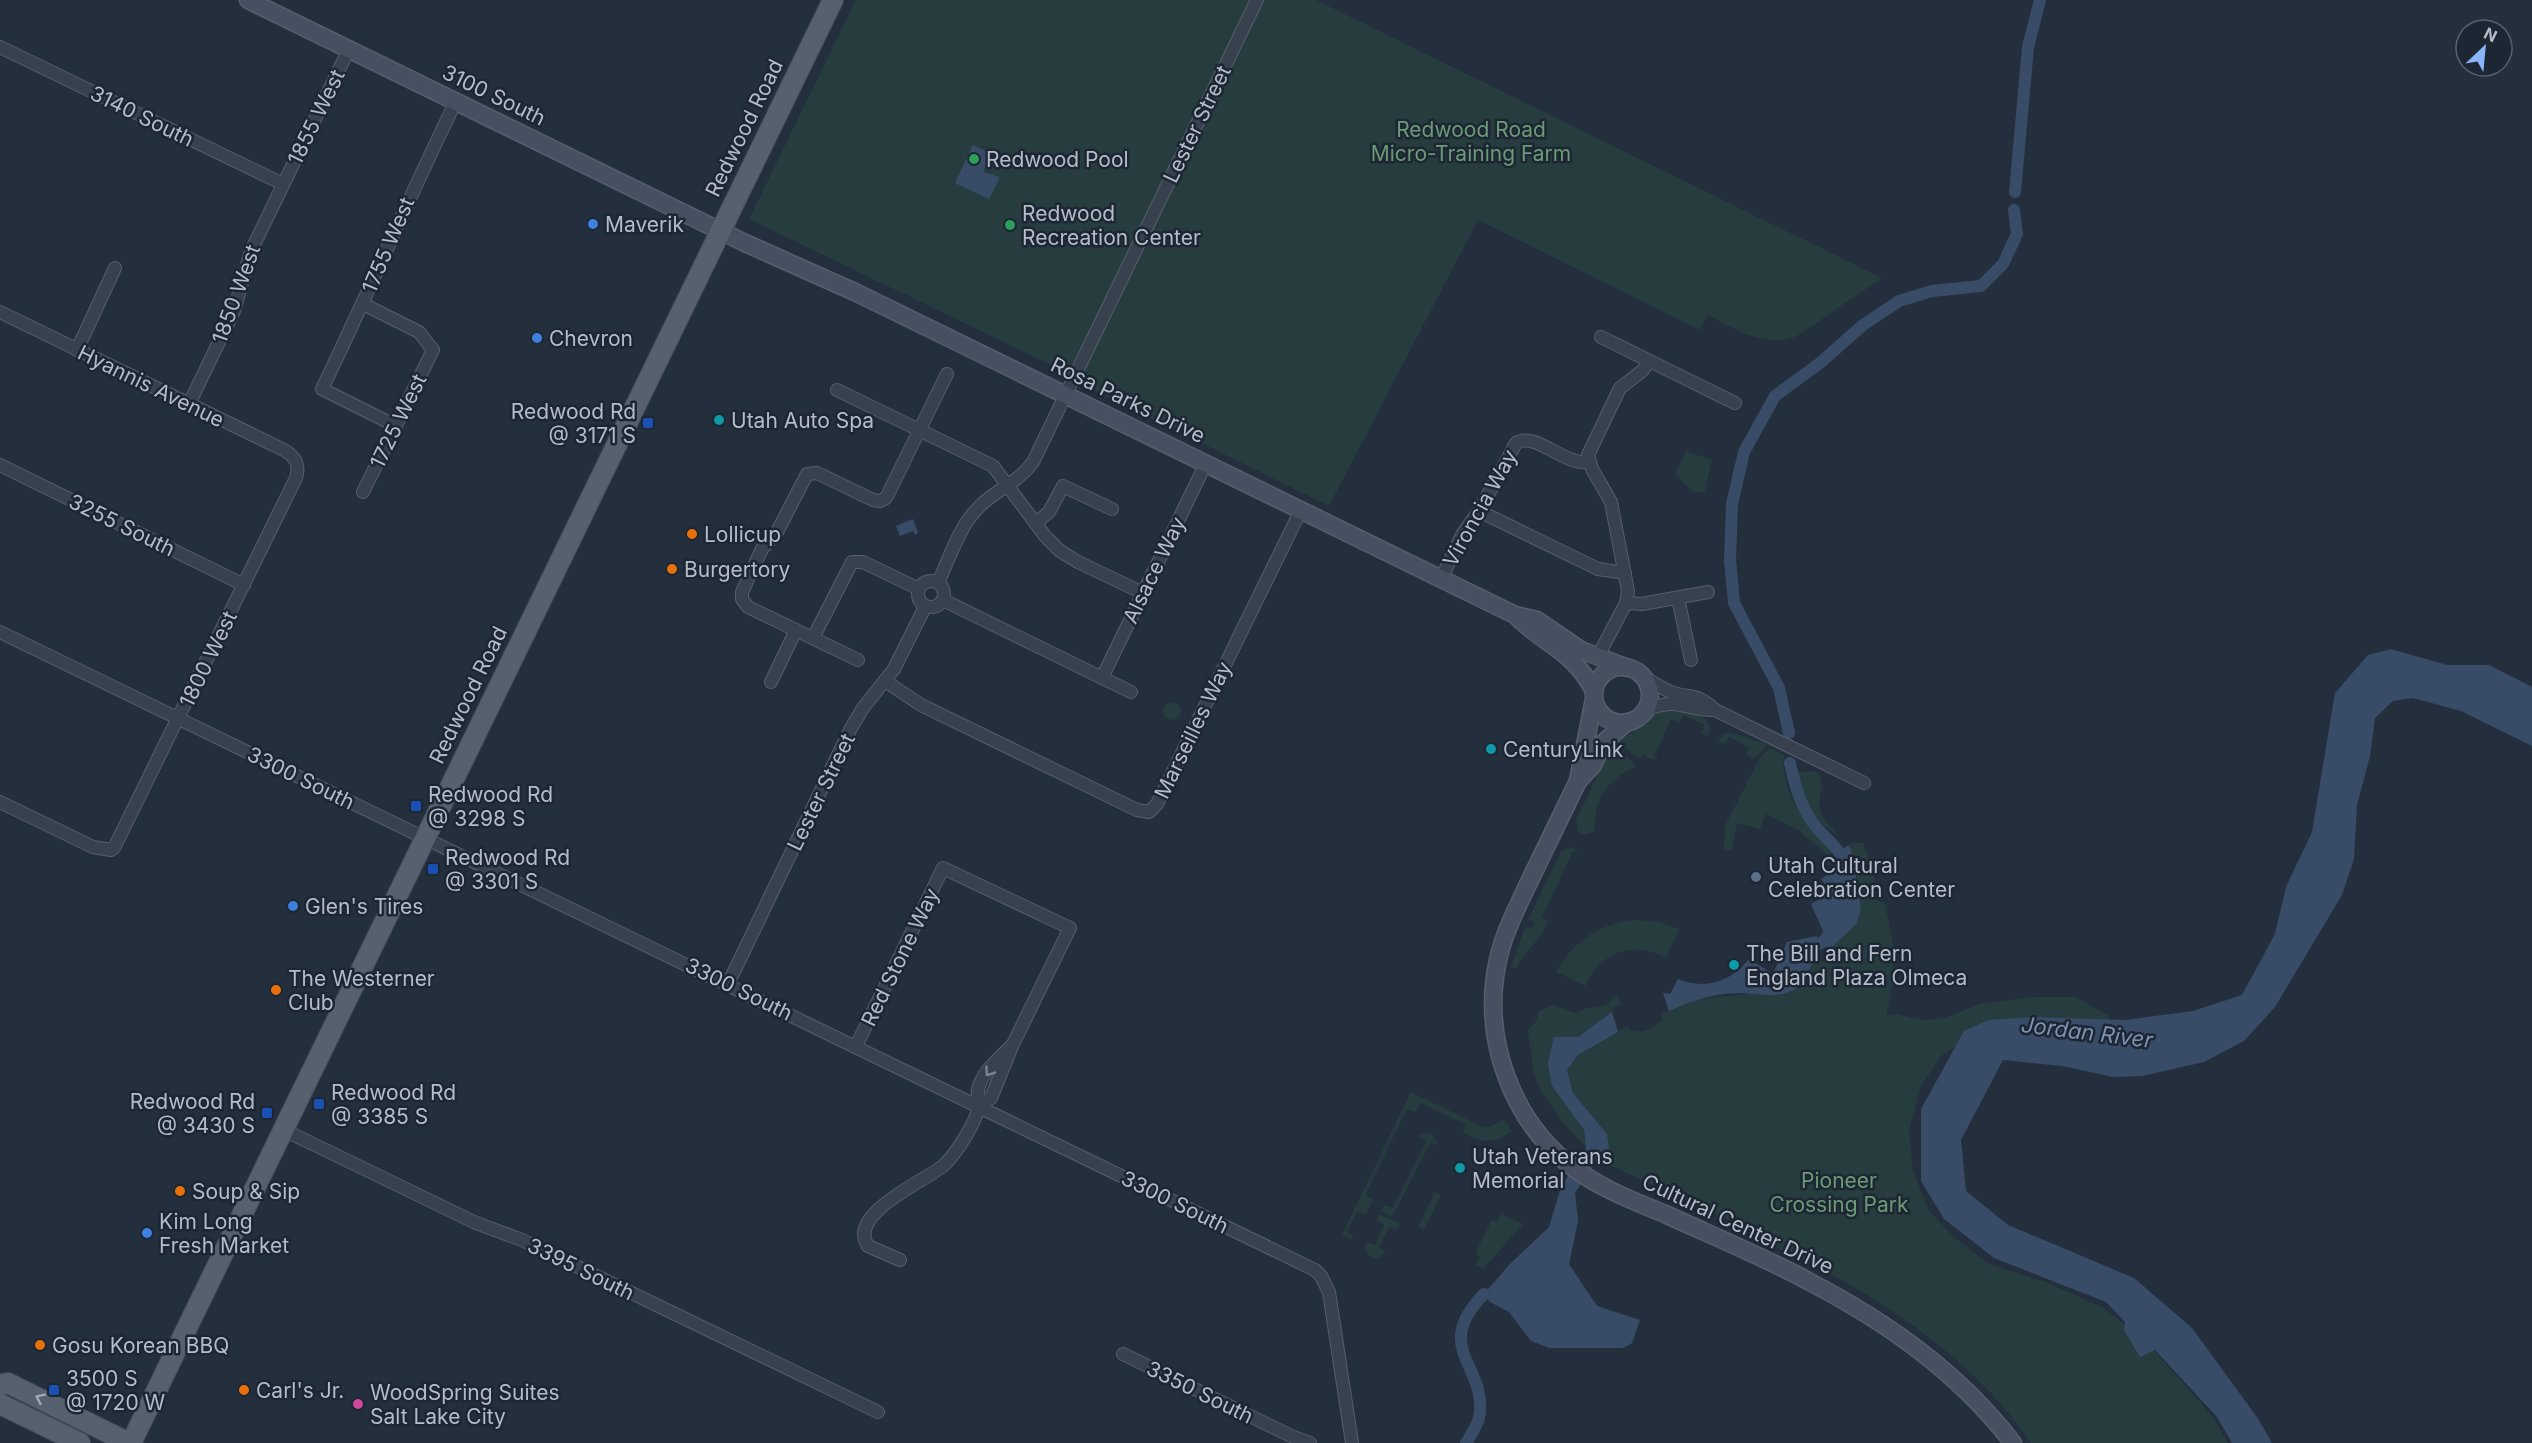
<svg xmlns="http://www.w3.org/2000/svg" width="2532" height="1443" viewBox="0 0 2532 1443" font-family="Inter,sans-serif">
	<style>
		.green { fill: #263c3f }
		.water { fill: #394c67 }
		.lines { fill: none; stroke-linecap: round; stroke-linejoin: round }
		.canal { stroke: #394c67; stroke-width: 12 }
		.street-casing { stroke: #565f6c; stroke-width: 14 }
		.secondary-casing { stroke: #565f6c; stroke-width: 19 }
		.primary-casing { stroke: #414a57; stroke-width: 22 }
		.street { stroke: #38414e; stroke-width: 12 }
		.secondary { stroke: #465061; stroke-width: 16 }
		.primary { stroke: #56606e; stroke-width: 20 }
		.oneway { stroke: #7c8592 }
		.oneway2 { stroke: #a1aab7 }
		.leisure-dot { fill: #2e9e5b; stroke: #1d2633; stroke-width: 2 }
		.shop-dot { fill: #3f7fe0; stroke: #1d2633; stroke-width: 2 }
		.culture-dot { fill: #0f9aa8; stroke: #1d2633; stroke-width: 2 }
		.transit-dot { fill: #1a4fb4; stroke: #1d2633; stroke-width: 2 }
		.food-dot { fill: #e8710a; stroke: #1d2633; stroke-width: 2 }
		.service-dot { fill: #5c6f8a; stroke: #1d2633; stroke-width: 2 }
		.hotel-dot { fill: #d1479c; stroke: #1d2633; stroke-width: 2 }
		.labels { text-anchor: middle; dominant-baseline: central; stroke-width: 5; stroke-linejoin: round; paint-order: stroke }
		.street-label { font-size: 21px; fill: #b4bcc9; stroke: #1d2633 }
		.park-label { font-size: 21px; fill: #6b9a76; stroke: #1d2633 }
		.poi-label { font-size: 21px; fill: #b4bcc9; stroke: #1d2633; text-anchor: start }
		.water-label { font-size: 22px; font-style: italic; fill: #7c92b1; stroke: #1d2633 }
	</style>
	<rect width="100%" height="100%" fill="#242f3e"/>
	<g class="green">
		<path d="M856 0H1316L1882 278 1797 336C1764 349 1736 329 1707 315L1700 330 1478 220 1329 506 1094 390 1051 365 749 219Z"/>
		<polygon points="1686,451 1712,460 1705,491 1694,493 1675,474"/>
		<circle cx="1172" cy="711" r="9"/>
		<path d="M1659 710C1676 710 1717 708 1708 736L1701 733 1704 725 1684 715 1679 723 1671 719 1654 756 1658 759 1649 758 1644 754 1638 759 1618 741 1643 726Z"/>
		<polygon points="1730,732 1766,744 1766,747 1754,759 1746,755 1749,747 1729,737 1725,744 1718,742 1723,734"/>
		<path d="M1612 746 1633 762 1635 767C1617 776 1602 787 1597 808 1595 816 1596 824 1593 832L1584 835 1578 831 1576 820Z"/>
		<path d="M1770 748 1784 755C1779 793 1809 826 1832 852L1829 856 1798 830 1766 814 1760 829 1737 823 1732 850 1724 849 1725 826 1759 759Z"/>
		<path d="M1816 771C1828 783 1817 794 1820 808 1822 822 1833 827 1838 836 1819 823 1794 797 1797 772Z"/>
		<path d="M1854 843H1863L1878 887 1872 898 1884 903C1896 943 1896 976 1886 1016L1896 1014 1922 1020 1945 1018 1980 1004 2034 997H2076L2109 1016 2110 1029 1970 1038 1942 1055 1921 1086 1909 1130 1913 1171 1929 1211 1953 1236 1989 1264 2046 1282 2102 1307 2142 1337 2213 1417 2228 1443H2031C1963 1344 1852 1279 1744 1233V1227L1597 1159 1607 1134 1573 1093 1567 1070 1578 1055 1628 1026 1629 1030C1643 1034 1653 1029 1663 1019L1661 1014 1694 1000 1751 993 1804 981 1814 960 1820 956V961L1827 962V952L1857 923 1861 908 1851 849 1848 845Z"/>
		<path d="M1570 847 1582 853 1573 851 1542 917 1548 921C1544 936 1524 952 1516 969L1511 967 1525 927 1532 929 1535 923 1528 919 1561 852Z"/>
		<path d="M1638 920 1659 922 1679 929 1666 958C1634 940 1599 952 1586 986L1556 972C1574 940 1602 922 1638 920Z"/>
		<polygon points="1618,995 1621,1004 1614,1007 1612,1012 1578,1037 1554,1037 1552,1086 1584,1130 1586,1148 1561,1120 1543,1094 1534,1075 1528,1031 1537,1020 1538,1012 1553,1005 1575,1013 1584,1009 1606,1005"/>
		<path d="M1411 1092 1483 1127H1490L1503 1119 1512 1131C1494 1144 1483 1144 1463 1133L1465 1124 1421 1103 1415 1112 1407 1109 1365 1195 1373 1200 1366 1214 1357 1212 1347 1232 1353 1235 1352 1240 1342 1235Z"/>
		<polygon points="1426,1133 1433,1135 1438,1145 1430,1143 1392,1217 1381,1211 1384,1205 1393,1208 1426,1141 1419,1136"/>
		<polygon points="1435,1192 1441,1195 1424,1230 1418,1227"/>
		<polygon points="1379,1214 1400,1224 1397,1230 1389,1227 1379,1247 1386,1253 1377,1259 1368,1255 1365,1247 1366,1242 1375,1245 1384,1225 1377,1221"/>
		<polygon points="1501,1214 1523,1224 1483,1269 1476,1265 1480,1257 1475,1254 1492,1220 1497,1222"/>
	</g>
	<g class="water">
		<polygon points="973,145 992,154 983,172 1000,177 989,199 955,183"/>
		<polygon points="913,519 918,533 915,535 913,531 900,536 896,526"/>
		<polygon points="2391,649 2447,665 2489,665 2532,687 2532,746 2461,711 2413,698 2393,701 2375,718 2370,756 2357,805 2354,859 2342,895 2275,1007 2244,1041 2204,1062 2142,1076 2113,1077 2062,1066 2003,1060 1961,1140 1966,1191 2008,1225 2134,1278 2192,1328 2259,1420 2272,1443 2232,1443 2217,1417 2155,1350 2140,1357 2124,1330 2125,1322 2106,1302 1994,1258 1944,1219 1921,1181 1921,1109 1964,1031 1988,1020 2033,1017 2125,1020 2193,1011 2242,995 2275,934 2286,887 2312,832 2335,693 2368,655"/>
		<polygon points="1848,845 1851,849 1861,908 1857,923 1827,952 1823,931 1811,904 1831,893 1821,879 1837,867 1831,859"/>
		<path d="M1817 936 1820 956C1808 964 1808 981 1795 989 1778 1000 1755 992 1736 993 1711 994 1691 1001 1669 1011L1663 993 1670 994 1678 979C1705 990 1731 982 1749 959L1773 974 1787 942Z"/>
		<polygon points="1612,1012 1618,1032 1578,1055 1567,1070 1573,1093 1607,1134 1610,1156 1597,1159 1575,1193 1578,1221 1569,1264 1597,1306 1640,1320 1632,1343 1623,1348 1549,1348 1531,1341 1509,1312 1490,1302 1484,1294 1509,1265 1549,1227 1561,1187 1586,1148 1584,1130 1552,1086 1548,1063 1554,1037 1578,1037"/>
	</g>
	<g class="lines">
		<g class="canal">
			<polyline points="2015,192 2028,47 2040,0"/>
			<polyline points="1789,733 1779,688 1734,603 1730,560 1732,504 1744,452 1775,396 1820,363 1863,325 1899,301 1932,291 1981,286 2003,264 2017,234 2014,210"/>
			<path d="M1790 763C1795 786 1801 809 1817 828 1828 841 1839 848 1846 864"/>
			<polyline points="1804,954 1825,940 1833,929"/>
			<path d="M1466 1443C1470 1436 1477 1426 1479 1418 1489 1366 1430 1349 1484 1294"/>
		</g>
		<g class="street-casing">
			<g id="street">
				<polyline points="0,47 283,184"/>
				<polyline points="363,304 419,332 433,350 363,492"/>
				<path d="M0 312 284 450C296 457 300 465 296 478L114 848 111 850 93 847 0 802"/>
				<polyline points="1601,337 1735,403"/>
				<polyline points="77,350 115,268"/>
				<polyline points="837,390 993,466 1045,536 1060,551 1078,562 1143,593"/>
				<polyline points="189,404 234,311 251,251 349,49"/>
				<path d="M396 426 322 389C368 294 409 197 456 101"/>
				<polyline points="0,465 244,585"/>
				<polyline points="1479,511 1598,569 1625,573"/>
				<polyline points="1036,523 1049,512 1063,486 1112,509"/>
				<path d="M1441 579 1463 533 1479 511 1516 443C1536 431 1564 466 1589 462"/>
				<circle cx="931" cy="594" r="13"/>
				<path d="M938 583C950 557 959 526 980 506 997 489 1019 482 1033 462L1257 0"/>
				<polyline points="1678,598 1691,660"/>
				<polyline points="943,600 1131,692"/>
				<polyline points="1626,603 1642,604 1708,592"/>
				<polyline points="0,632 1315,1270 1321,1276 1329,1292 1352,1443"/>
				<polyline points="813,638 852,562 863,562 919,589"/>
				<polyline points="1597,658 1626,603 1628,591 1611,502 1592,469 1588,455 1620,388 1642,371 1649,361"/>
				<polyline points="858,660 748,607 742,599 742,592 762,549 777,532 807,474 817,473 873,500 880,501 886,498 947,374"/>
				<path d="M1641 675C1651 681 1661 688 1671 692 1691 699 1698 693 1715 710L1864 783"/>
				<polyline points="1102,678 1206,463"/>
				<polyline points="885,681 921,705 1137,810 1149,812 1157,804 1301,510"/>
				<polyline points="771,682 796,630"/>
				<path d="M1646 710C1679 696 1685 711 1715 710"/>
				<polyline points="728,984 850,730 863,708 894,669 925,607"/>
				<polyline points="856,1046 943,868 1070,928 1013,1044 991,1098 979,1106"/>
				<polyline points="284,1130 476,1223 522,1240 878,1412"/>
				<path d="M900 1260 868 1246C846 1213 928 1180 944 1165 956 1154 977 1121 979 1105 979 1100 977 1095 978 1091 980 1073 999 1059 1010 1047"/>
				<polyline points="1123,1354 1291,1436 1310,1443"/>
			</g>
		</g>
		<g class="secondary-casing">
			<g id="secondary">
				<polyline points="248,0 743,242 857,293 1515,615 1537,620 1581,650 1628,668"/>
				<path d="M1515 615C1545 646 1572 649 1594 691"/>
				<circle cx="1622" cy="695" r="28"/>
				<path d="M1627 722 1603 743 1593 765 1578 781C1562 814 1546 847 1530 880 1518 906 1504 932 1498 960 1481 1037 1511 1122 1575 1169 1602 1189 1634 1201 1665 1214 1713 1236 1762 1256 1808 1281 1887 1322 1958 1372 2013 1443"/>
				<polyline points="1578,781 1594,699"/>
			</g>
		</g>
		<g class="primary-casing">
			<g id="primary">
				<polyline points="0,1385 8,1383 129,1443"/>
				<polyline points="0,1404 80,1443"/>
				<polyline points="131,1443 833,0"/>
			</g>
		</g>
		<use href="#street" class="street"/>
		<use href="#secondary" class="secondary"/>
		<use href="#primary" class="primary"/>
	</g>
	<defs><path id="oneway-chevron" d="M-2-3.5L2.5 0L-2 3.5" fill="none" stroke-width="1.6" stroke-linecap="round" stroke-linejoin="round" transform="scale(1.5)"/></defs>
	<use class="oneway" href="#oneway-chevron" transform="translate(989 1072) rotate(125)"/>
	<use class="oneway2" href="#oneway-chevron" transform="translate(40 1398) rotate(-154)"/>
	<g class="leisure-dot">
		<circle cx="974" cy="159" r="6"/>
		<circle cx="1010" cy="225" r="6"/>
	</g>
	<g class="shop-dot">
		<circle cx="593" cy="224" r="6"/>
		<circle cx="537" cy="338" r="6"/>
		<circle cx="293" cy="906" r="6"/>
		<circle cx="147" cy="1233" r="6"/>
	</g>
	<g class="culture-dot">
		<circle cx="719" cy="420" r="6"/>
		<circle cx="1491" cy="749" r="6"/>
		<circle cx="1734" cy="965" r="6"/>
		<circle cx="1460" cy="1168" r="6"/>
	</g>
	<g class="transit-dot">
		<rect x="642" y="417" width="12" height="12" rx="3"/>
		<rect x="410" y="800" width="12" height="12" rx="3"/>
		<rect x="427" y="863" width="12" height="12" rx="3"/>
		<rect x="313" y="1098" width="12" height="12" rx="3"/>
		<rect x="261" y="1107" width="12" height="12" rx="3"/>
		<rect x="48" y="1384" width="12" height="12" rx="3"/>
	</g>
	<g class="food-dot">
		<circle cx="692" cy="534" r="6"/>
		<circle cx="672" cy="569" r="6"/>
		<circle cx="276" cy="990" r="6"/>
		<circle cx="180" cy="1191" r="6"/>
		<circle cx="40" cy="1345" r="6"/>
		<circle cx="244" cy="1390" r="6"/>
	</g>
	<circle class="service-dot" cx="1756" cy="877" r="6"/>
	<circle class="hotel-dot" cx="358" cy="1404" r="6"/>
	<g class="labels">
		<g class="street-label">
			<text transform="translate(494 95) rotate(26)">3100 South</text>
			<text transform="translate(142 116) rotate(26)">3140 South</text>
			<text transform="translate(316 117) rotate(-64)">1855 West</text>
			<text transform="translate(1197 124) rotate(-64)">Lester Street</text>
			<text transform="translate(744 128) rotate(-64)">Redwood Road</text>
			<text transform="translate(388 245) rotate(-67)">1755 West</text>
			<text transform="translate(236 294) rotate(-70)">1850 West</text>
			<text transform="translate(151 386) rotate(26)">Hyannis Avenue</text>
			<text transform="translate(1128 400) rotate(26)">Rosa Parks Drive</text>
			<text transform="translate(398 421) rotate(-64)">1725 West</text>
			<text transform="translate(1480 508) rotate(-61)">Vironcia Way</text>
			<text transform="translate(122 525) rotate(26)">3255 South</text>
			<text transform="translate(1154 570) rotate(-64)">Alsace Way</text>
			<text transform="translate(208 659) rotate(-64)">1800 West</text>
			<text transform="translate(468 695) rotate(-64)">Redwood Road</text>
			<text transform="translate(1193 730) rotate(-64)">Marseilles Way</text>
			<text transform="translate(301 778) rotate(26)">3300 South</text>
			<text transform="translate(821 792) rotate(-64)">Lester Street</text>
			<text transform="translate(900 957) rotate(-64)">Red Stone Way</text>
			<text transform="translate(739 989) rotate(26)">3300 South</text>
			<text transform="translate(1175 1202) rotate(26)">3300 South</text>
			<text transform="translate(1738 1224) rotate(25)">Cultural Center Drive</text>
			<text transform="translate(581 1269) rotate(26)">3395 South</text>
			<text transform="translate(1200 1392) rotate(26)">3350 South</text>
		</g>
		<g class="park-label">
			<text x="1471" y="129">Redwood Road<tspan x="1471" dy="24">Micro-Training Farm</tspan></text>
			<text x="1839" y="1180">Pioneer<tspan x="1839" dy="24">Crossing Park</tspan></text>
		</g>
		<g class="poi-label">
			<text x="986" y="159">Redwood Pool</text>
			<text x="1022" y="213">Redwood<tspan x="1022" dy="24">Recreation Center</tspan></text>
			<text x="605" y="224">Maverik</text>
			<text x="549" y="338">Chevron</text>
			<text x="636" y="411" text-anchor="end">Redwood Rd<tspan x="636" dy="24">@ 3171 S</tspan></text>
			<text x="731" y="420">Utah Auto Spa</text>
			<text x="704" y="534">Lollicup</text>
			<text x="684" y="569">Burgertory</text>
			<text x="1503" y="749">CenturyLink</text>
			<text x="428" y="794">Redwood Rd<tspan x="428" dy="24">@ 3298 S</tspan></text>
			<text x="445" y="857">Redwood Rd<tspan x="445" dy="24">@ 3301 S</tspan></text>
			<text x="1768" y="865">Utah Cultural<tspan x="1768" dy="24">Celebration Center</tspan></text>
			<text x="305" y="906">Glen's Tires</text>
			<text x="1746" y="953">The Bill and Fern<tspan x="1746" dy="24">England Plaza Olmeca</tspan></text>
			<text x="288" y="978">The Westerner<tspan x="288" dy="24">Club</tspan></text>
			<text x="331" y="1092">Redwood Rd<tspan x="331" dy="24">@ 3385 S</tspan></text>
			<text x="255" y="1101" text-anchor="end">Redwood Rd<tspan x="255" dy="24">@ 3430 S</tspan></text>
			<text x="1472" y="1156">Utah Veterans<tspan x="1472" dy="24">Memorial</tspan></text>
			<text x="192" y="1191">Soup &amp; Sip</text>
			<text x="159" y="1221">Kim Long<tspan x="159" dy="24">Fresh Market</tspan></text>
			<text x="52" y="1345">Gosu Korean BBQ</text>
			<text x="66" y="1378">3500 S<tspan x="66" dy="24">@ 1720 W</tspan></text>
			<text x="256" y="1390">Carl's Jr.</text>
			<text x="370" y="1392">WoodSpring Suites<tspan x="370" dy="24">Salt Lake City</tspan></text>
		</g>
		<g class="water-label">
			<text transform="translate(2087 1032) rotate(7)">Jordan River</text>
		</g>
	</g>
	<g transform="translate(2484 48) rotate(26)"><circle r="28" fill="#1d2633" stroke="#59626f" stroke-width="1.5"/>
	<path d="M0-4.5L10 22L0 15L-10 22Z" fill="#8ab4f8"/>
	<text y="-9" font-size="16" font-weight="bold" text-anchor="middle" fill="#b4bcc9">N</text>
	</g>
</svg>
